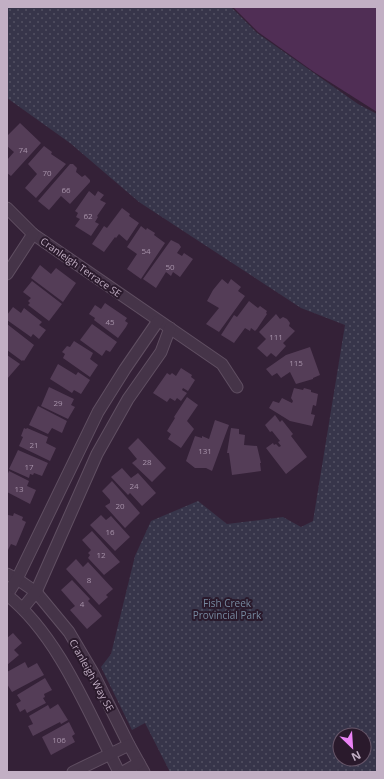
<svg xmlns="http://www.w3.org/2000/svg" width="384" height="779" viewBox="0 0 384 779" font-family="'Open Sans',sans-serif">
	<style>
		.park { fill: url(#park-dots); fill-rule: evenodd }
		.water { fill: #502e55 }
		.building { fill: #543d57 }
		.lines { fill: none; stroke-linecap: round; stroke-linejoin: round }
		.minor-casing { stroke: #604f62; stroke-width: 13 }
		.minor { stroke: #453448; stroke-width: 11 }
		.labels { text-anchor: middle; dominant-baseline: central; stroke-width: 4; stroke-linejoin: round; paint-order: stroke }
		.number-label { font-size: 8px; fill: #a692a9 }
		.street-label { font-size: 10px; fill: #c2afc4; stroke: #2a1a2c }
		.park-label { font-size: 10px; fill: #76899f; stroke: #2a1a2c }
	</style>
	<defs>
		<pattern id="park-dots" width="8" height="8" patternUnits="userSpaceOnUse"><rect width="8" height="8" fill="#37354a"/><path d="M2 2h.1M6 6h.1" fill="none" stroke="#525062" stroke-width="1.8" stroke-linecap="round"/></pattern>
	</defs>
	<rect width="100%" height="100%" fill="#342137"/>
	<path class="park" d="M7 7H231L257 33 358 104 377 114V772H170L145 723 132 730 101 667 111 654 135 556 151 521 198 501 227 524 283 517 301 527 313 521 345 325 301 308 139 202 70 143 7 98ZM340 735H364V759H340Z"/>
	<polygon class="water" points="233,7 377,7 377,112 314,72 258,32"/>
	<g class="building">
		<polygon points="20,123 41,143 11,176 7,173 7,160 14,152 7,146 7,136"/>
		<polygon points="44,146 52,152 51,154 66,164 36,198 25,188 37,174 28,164"/>
		<polygon points="70,164 73,164 77,168 76,172 82,177 85,175 90,180 90,182 70,204 61,196 49,210 38,201"/>
		<polygon points="89,191 95,196 98,191 104,195 100,200 106,203 97,216 98,217 95,222 99,224 91,236 75,226 80,219 76,217 78,213 75,211"/>
		<polygon points="122,208 130,214 129,216 139,223 127,241 119,234 116,238 115,237 104,252 92,244 104,226 107,228"/>
		<polygon points="141,226 146,230 147,228 155,233 154,235 165,243 141,279 127,269 137,254 127,247"/>
		<polygon points="171,240 179,244 181,247 177,253 182,256 184,253 193,259 180,277 173,272 171,276 166,272 156,288 143,279"/>
		<polygon points="40,265 51,274 56,268 76,283 63,302 31,278"/>
		<polygon points="222,279 228,284 231,279 241,287 238,291 245,296 219,332 206,324 219,308 207,301 213,290"/>
		<polygon points="32,281 62,304 49,321 28,305 30,303 28,301 31,298 23,292"/>
		<polygon points="249,301 258,308 260,306 267,311 266,313 267,314 257,329 255,331 251,328 250,331 245,328 234,343 221,335 234,315 237,317"/>
		<polygon points="105,303 127,318 125,321 128,323 126,327 118,338 94,320 95,318 89,314 95,305 101,309"/>
		<polygon points="13,307 21,313 24,308 42,322 39,325 46,330 39,339 33,334 31,337 7,320 7,315"/>
		<polygon points="276,314 280,319 283,317 287,319 290,323 289,326 295,331 283,343 286,346 276,357 271,353 267,357 257,348 266,339 259,332"/>
		<polygon points="7,324 34,345 24,361 23,360 22,361 7,350"/>
		<polygon points="92,324 117,342 110,352 106,350 102,356 80,340"/>
		<polygon points="74,341 93,353 90,359 98,365 90,377 63,358 65,354 62,352 67,346 70,347"/>
		<polygon points="310,347 320,375 313,378 313,379 296,384 290,372 281,378 277,373 272,376 266,369 286,355"/>
		<polygon points="7,355 20,364 7,379"/>
		<polygon points="58,364 76,375 78,372 90,380 81,394 74,390 72,393 50,379"/>
		<polygon points="181,368 192,375 191,377 195,380 188,391 183,388 182,390 187,393 181,401 177,398 175,401 170,398 167,402 153,393 167,373 170,375 172,373 176,376"/>
		<polygon points="49,387 74,399 71,405 75,407 68,419 41,406"/>
		<polygon points="294,388 303,390 304,388 311,390 311,392 318,394 316,406 313,405 311,414 315,415 312,426 290,421 269,408 273,401 279,403 282,398 292,403 293,401 291,398"/>
		<polygon points="187,397 198,405 187,421 194,429 181,448 168,439 171,434 167,431 175,418 174,417"/>
		<polygon points="38,406 67,421 62,433 52,428 48,434 29,425"/>
		<polygon points="275,415 280,422 282,420 293,434 291,436 307,457 286,474 266,448 273,443 274,445 276,444 279,447 281,446 278,442 280,441 272,431 270,432 265,425"/>
		<polygon points="215,420 229,425 212,471 206,468 195,468 186,461 195,436 202,438 202,436 209,439"/>
		<polygon points="24,428 26,429 27,428 48,437 46,443 56,448 50,461 19,446 23,437 21,436"/>
		<polygon points="231,428 239,429 239,434 245,435 244,445 257,446 261,463 260,463 261,471 232,475 229,453 227,453"/>
		<polygon points="138,438 166,468 152,482 132,463 137,459 128,448"/>
		<polygon points="18,450 48,463 42,476 34,473 33,475 30,474 29,478 9,469"/>
		<polygon points="122,468 131,478 138,473 156,493 142,506 130,493 128,495 111,477"/>
		<polygon points="9,471 29,481 27,486 36,490 30,504 7,492 7,476"/>
		<polygon points="112,481 140,513 125,528 105,506 110,503 110,500 102,491"/>
		<polygon points="14,513 23,517 22,520 26,522 16,546 11,544 7,552 7,518 8,515 13,516"/>
		<polygon points="101,515 106,520 111,516 130,537 115,551 90,525"/>
		<polygon points="92,531 120,562 104,575 88,558 90,555 88,553 91,550 82,540"/>
		<polygon points="76,559 83,567 88,562 113,589 106,595 108,597 99,605 66,569"/>
		<polygon points="72,580 90,599 88,601 102,616 87,629 70,610 75,606 61,590"/>
		<polygon points="13,633 22,643 14,650 19,655 7,665 7,638"/>
		<polygon points="25,662 28,668 37,663 44,675 12,692 7,684 7,672"/>
		<polygon points="45,678 52,690 44,694 45,697 43,698 46,703 27,713 25,709 20,712 16,704 21,701 17,695"/>
		<polygon points="58,704 68,720 61,724 60,722 33,736 28,726 33,724 29,716 48,705 50,709"/>
		<polygon points="69,722 75,734 72,736 75,742 51,755 42,737"/>
	</g>
	<g class="lines">
		<g class="minor-casing">
			<g id="minor">
				<polyline points="7,208 33,234 222,364 237,387"/>
				<polyline points="7,274 33,234"/>
				<polyline points="7,574 17,579 36,592 69,632 92,671 129,745 144,772"/>
				<polyline points="7,595 17,579 98,412 125,369 158,321"/>
				<path d="M7 595C59 636 89 714 119 772"/>
				<polyline points="23,608 36,592 97,454 128,399 161,352 170,328"/>
				<polyline points="73,772 129,745"/>
				<polyline points="123,772 139,763"/>
			</g>
		</g>
		<use href="#minor" class="minor"/>
	</g>
	<g class="labels">
		<g class="number-label">
			<text x="23" y="149">74</text>
			<text x="47" y="172">70</text>
			<text x="66" y="189">66</text>
			<text x="88" y="215">62</text>
			<text x="146" y="250">54</text>
			<text x="170" y="266">50</text>
			<text x="110" y="321">45</text>
			<text x="276" y="336">111</text>
			<text x="296" y="362">115</text>
			<text x="58" y="402">29</text>
			<text x="34" y="444">21</text>
			<text x="205" y="450">131</text>
			<text x="147" y="461">28</text>
			<text x="29" y="466">17</text>
			<text x="134" y="485">24</text>
			<text x="19" y="488">13</text>
			<text x="120" y="505">20</text>
			<text x="110" y="531">16</text>
			<text x="101" y="554">12</text>
			<text x="89" y="579">8</text>
			<text x="82" y="603">4</text>
			<text x="59" y="739">106</text>
		</g>
		<g class="street-label">
			<text transform="translate(81 267) rotate(35)">Cranleigh Terrace SE</text>
			<text transform="translate(92 675) rotate(61)">Cranleigh Way SE</text>
		</g>
		<g class="park-label">
			<text x="227" y="603">Fish Creek<tspan x="227" dy="12">Provincial Park</tspan></text>
		</g>
	</g>
	<rect width="384" height="779" fill="none" stroke="#c2afc4" stroke-width="16"/>
	<g transform="translate(352 747) rotate(155)"><circle r="19" fill="#2a1a2c" stroke="#675669"/>
	<path d="M0-3L7 15L0 10L-7 15Z" fill="#ea83f5"/>
	<text y="-6" font-size="11" font-weight="bold" text-anchor="middle" fill="#c2afc4">N</text>
	</g>
</svg>
